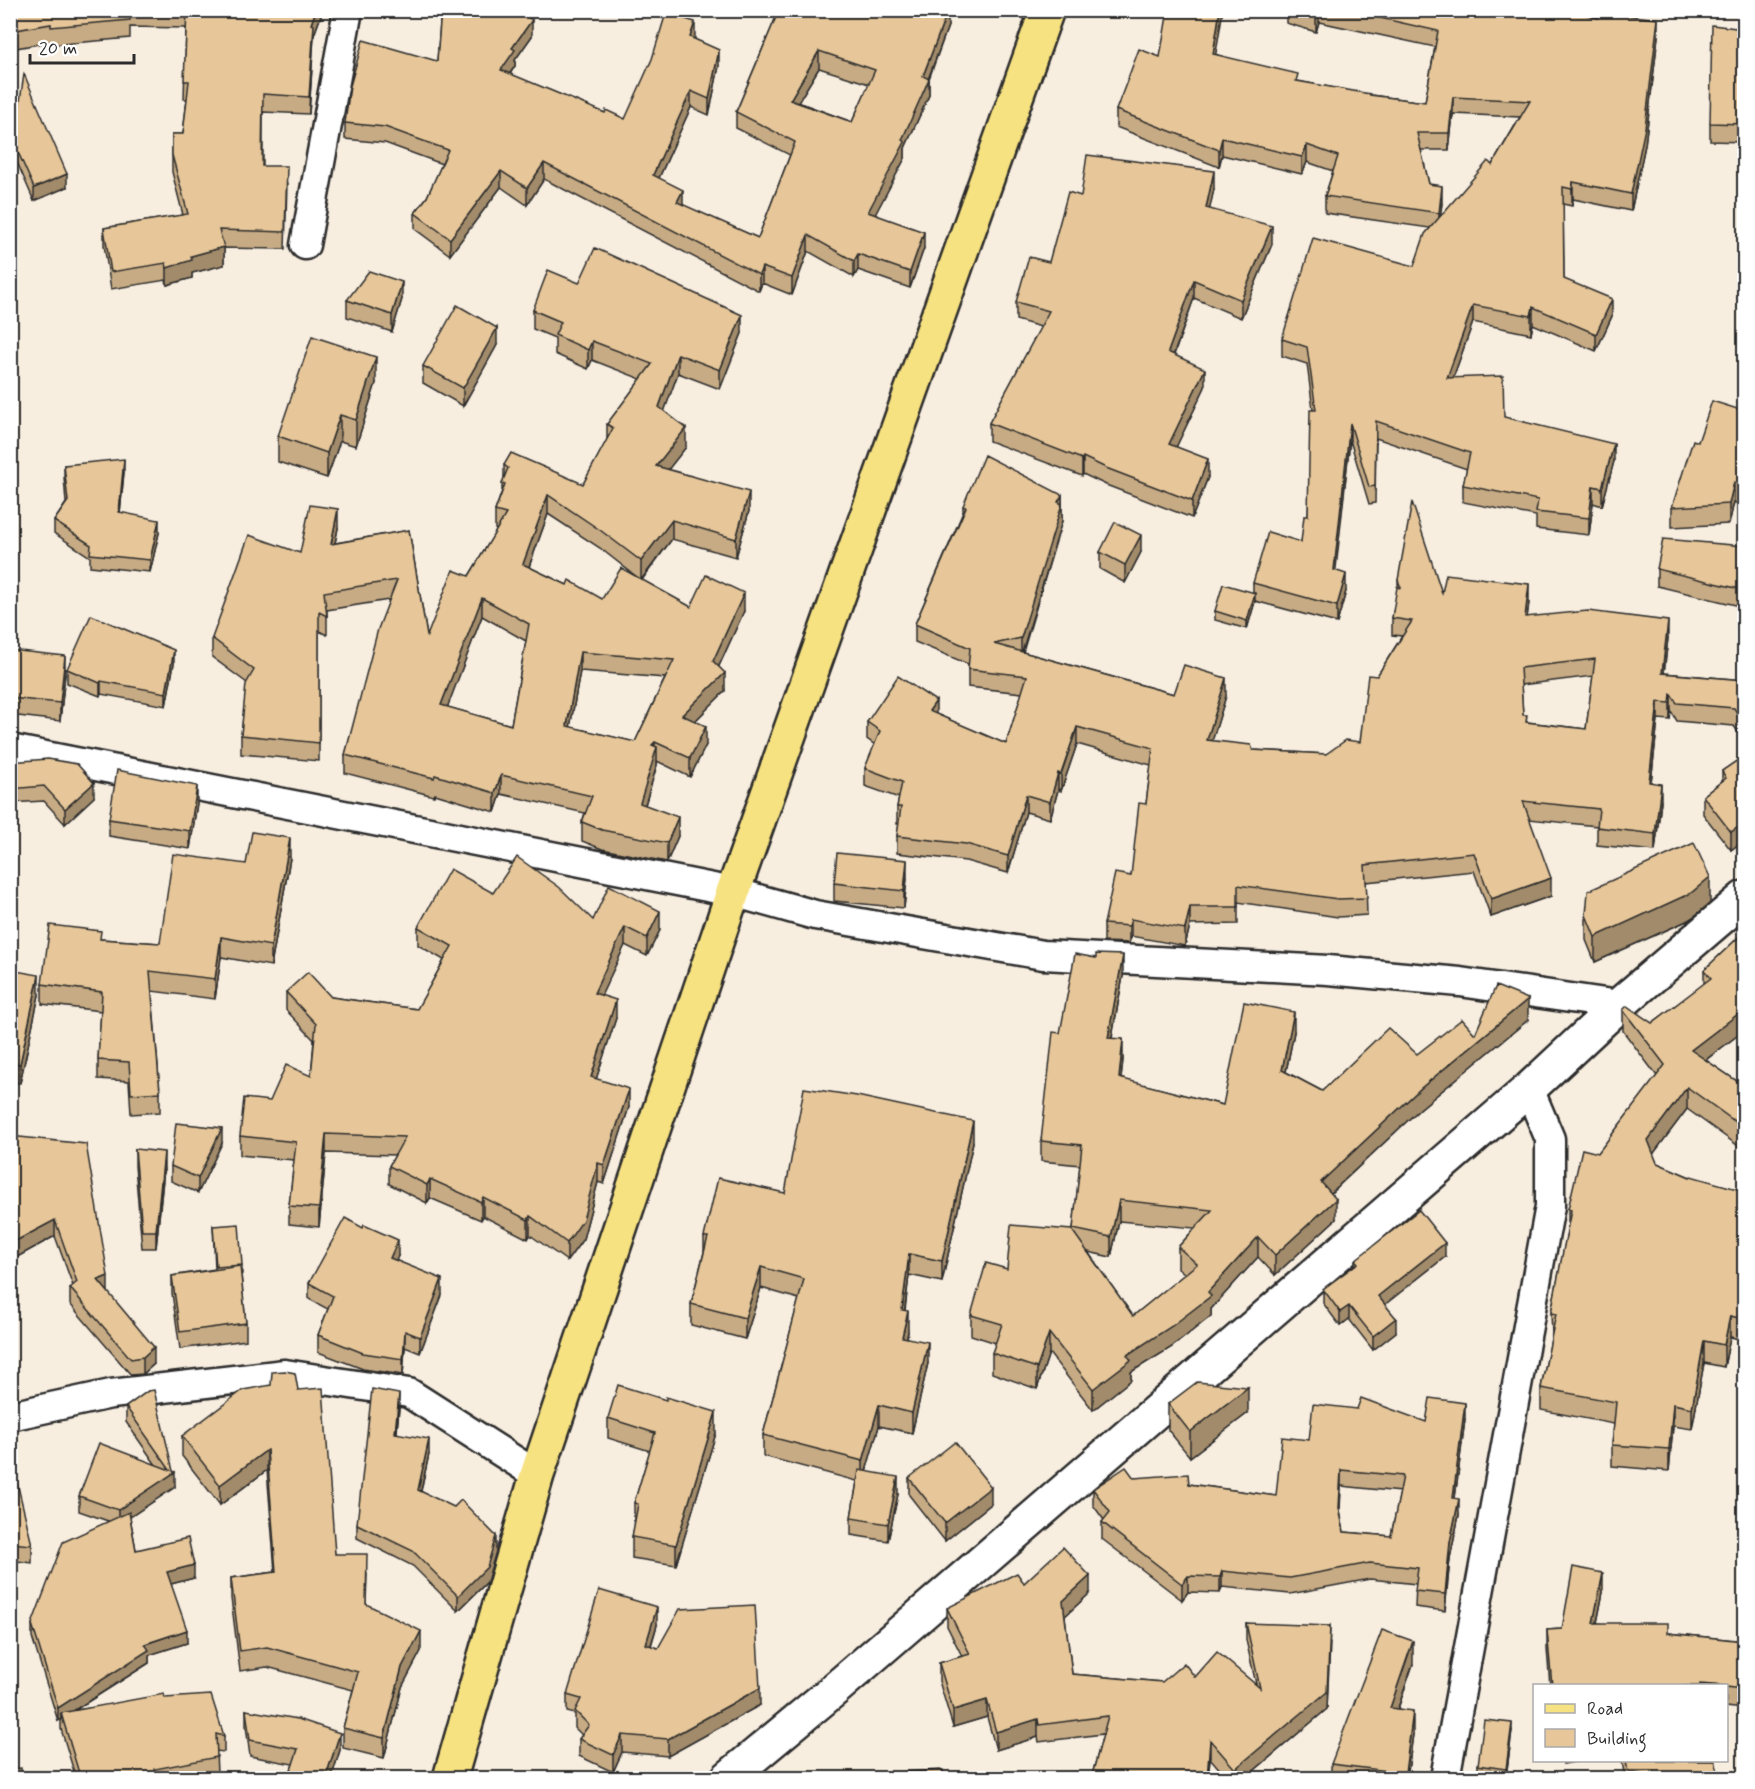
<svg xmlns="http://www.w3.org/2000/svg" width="1755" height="1789" viewBox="0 0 1755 1789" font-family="Mynerve,sans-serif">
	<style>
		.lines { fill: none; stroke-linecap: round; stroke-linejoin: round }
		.street-casing { stroke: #2b2b2b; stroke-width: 33 }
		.secondary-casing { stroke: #2b2b2b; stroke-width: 38 }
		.primary-casing { stroke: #2b2b2b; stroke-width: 38 }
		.street { stroke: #fff; stroke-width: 28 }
		.secondary { stroke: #fff; stroke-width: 33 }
		.primary { stroke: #f7e281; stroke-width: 33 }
		.wall { fill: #c7ab84; stroke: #2b2b2b; stroke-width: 1.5; fill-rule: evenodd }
		.shaded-wall { fill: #a28b6b; stroke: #2b2b2b; stroke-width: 1.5 }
		.building { fill: #e7c799; stroke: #2b2b2b; stroke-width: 1.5; fill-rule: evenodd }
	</style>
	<rect width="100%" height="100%" fill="#f8eee0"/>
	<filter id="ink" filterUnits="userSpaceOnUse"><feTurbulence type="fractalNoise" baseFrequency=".0167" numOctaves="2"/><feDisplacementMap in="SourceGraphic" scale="12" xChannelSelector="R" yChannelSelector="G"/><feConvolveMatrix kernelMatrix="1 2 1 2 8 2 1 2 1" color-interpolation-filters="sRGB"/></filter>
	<g filter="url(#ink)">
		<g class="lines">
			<g class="street-casing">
				<g id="street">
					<polyline points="305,245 348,10"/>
					<polyline points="10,749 733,892 815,915 1043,955 1328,970 1460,982 1619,1005"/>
					<polyline points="10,1416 111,1394 285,1374 409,1393 537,1475"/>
					<polyline points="1445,1778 1550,1206 1550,1139 1529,1089"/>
				</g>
			</g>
			<g class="secondary-casing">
				<polyline id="secondary" points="728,1778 835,1689 1529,1089 1619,1005 1744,898"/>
			</g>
			<g class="primary-casing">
				<polyline id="primary" points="450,1778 537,1475 733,892 1047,10"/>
			</g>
			<use href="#street" class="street"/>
			<use href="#secondary" class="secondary"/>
			<use href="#primary" class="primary"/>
		</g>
		<g class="wall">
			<polygon points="10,10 323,10 314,35 309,114 263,112 263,166 287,184 285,249 224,248 224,265 192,273 192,278 167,285 166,280 111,289 104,245 104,228 183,215 172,172 172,134 183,134 187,99 184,99 186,28 130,27 130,38 51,45 51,42 10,49"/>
			<path d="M441 10H518L532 36 515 60V66L510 74 605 113 625 119 695 38 694 39 719 66 709 115 691 107 659 178 683 205 758 238 790 155 736 128V112L779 10 948 26 929 79V95L905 148V158L875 214 924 248 910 288 858 270 854 277 808 251 792 295 762 283 759 291 544 179 527 205 501 187 450 255 415 229V213L427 197 442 164 385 143 345 139V123L437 61ZM819 68 869 84 852 122 798 102Z"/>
			<path d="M1286 10H1571L1658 36 1645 145 1631 211 1573 199 1572 206 1563 204 1564 279 1612 316 1596 351 1533 324 1531 334 1473 322 1453 378 1504 417 1614 461 1602 506 1593 503 1589 535 1536 529V516L1463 502V485L1467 469 1376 438 1375 503 1369 504 1350 440 1335 571 1346 591 1337 623 1255 601 1247 629 1215 620V611L1253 592V583L1301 542 1308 516 1313 410 1307 364 1282 356V339L1414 266 1430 228 1325 213V196L1333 171 1307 162 1302 174 1222 155 1219 167 1116 127V110L1215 54 1298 81 1370 95 1425 102 1435 47 1319 22 1316 32 1286 23ZM1453 114 1520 117 1492 165 1440 216 1442 203 1429 184 1421 150H1449Z"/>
			<polygon points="1744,29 1744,142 1710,141 1710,123"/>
			<polygon points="10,105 67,187 34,201 10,146"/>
			<polygon points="1214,189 1209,209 1272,244 1241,318 1194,298 1174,355 1205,387 1176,447 1208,477 1192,518 1106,485 1083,474 1082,476 989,441 989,423 1041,327 1016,320 1016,302 1049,262 1081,196"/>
			<path d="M579 283 742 333 720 389 678 373 664 411 686 447 668 469 749 511 736 557 672 539 642 580 691 607 744 611 719 666 725 691 695 721 706 745 690 777 657 761V765L645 805 678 836 667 862 602 849 582 841V822L585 813 501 794 495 812 435 794 434 796 345 773V755L389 600 327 610V635L319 631V761L241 754V735L247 683 212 657V638L300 553 338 528 335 543 409 530 427 636 469 576 497 530 495 529V511L502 491V483L504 479V465L583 484 607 440V424L641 379 592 360 588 369 555 354V338L533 329V310ZM548 514 600 548 638 578 602 599 567 585 529 567ZM482 616 526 641 511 725 447 707ZM580 671 665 678 635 742 570 727Z"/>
			<polygon points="402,299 392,332 347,317 347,300"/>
			<polygon points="497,345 463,406 423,383 423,366"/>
			<polygon points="376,383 356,446 340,441 327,478 278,462 278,436"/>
			<polygon points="1744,411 1744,506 1734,502 1729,524 1672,527 1672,507 1698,442"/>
			<polygon points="64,465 124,472 120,512 159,533 150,572 90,566 90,557 54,533 54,521 66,503 64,477"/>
			<path d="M1062 495V521L1023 652 1174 694 1226 696 1212 741 1253 750 1326 754 1360 742 1377 676 1402 636 1392 635V618L1398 587V580L1442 593 1529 602 1527 617 1668 638 1664 673 1744 680V741L1734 726 1677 721 1671 711 1670 720 1658 719 1651 783 1661 801 1655 851 1597 845V826L1529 819 1551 896 1491 917 1474 871 1366 882 1367 915 1338 917 1238 902V924L1190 925 1185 946 1131 936 1129 943 1104 942V924L1131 876 1146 804 1151 765 1077 744 1061 791 1058 790 1050 819 1026 812 1008 873 966 861 897 853V836L899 824H897V807L899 798 865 786V768L875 745 867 739V722L936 714 1006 744 1022 693 968 687V664L915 642V624L963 512V506ZM1593 676 1586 729 1527 722 1523 715 1521 685Z"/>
			<polygon points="1744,546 1744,607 1657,586 1657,569"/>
			<polygon points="1100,552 1141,552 1125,583 1100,569"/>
			<polygon points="10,650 65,674 60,721 10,715"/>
			<polygon points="174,663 166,706 101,694 100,696 67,683 67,669"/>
			<polygon points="1744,756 1744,840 1731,850 1703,814 1703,796 1722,781 1722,771"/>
			<polygon points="10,762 94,797 65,824 44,801 10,803"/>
			<polygon points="197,803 190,849 109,836 109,819"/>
			<polygon points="290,858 271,966 221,957 215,999 152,991 160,1092 160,1112 131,1114 129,1081 98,1079 98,1060 101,1011 42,1004 42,984 101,939 160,943 246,864"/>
			<polygon points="907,878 904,908 834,901 834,883"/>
			<polygon points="493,893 593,920 660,930 647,956 625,945 601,995 616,1018 596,1079 629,1107 604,1184 598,1182 583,1239 567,1261 530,1235 528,1239 483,1216 481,1220 430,1198 427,1203 389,1184 389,1166 395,1155 326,1153 319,1227 289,1224 289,1206 294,1160 240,1155 240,1136 270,1101 311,1076 314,1040 286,1010 286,992 331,997 417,1009 444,960 418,945 418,927"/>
			<polygon points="1710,903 1691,919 1595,962 1586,940 1586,915"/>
			<polygon points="1744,932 1744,1035 1742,1032 1706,1060 1744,1086 1744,1150 1687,1109 1653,1154 1657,1163 1690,1177 1744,1191 1744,1340 1730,1337 1724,1367 1704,1363 1692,1429 1673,1426 1669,1471 1612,1466 1612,1445 1614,1424 1541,1410 1541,1388 1552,1335 1551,1313 1568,1228 1568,1209 1598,1153 1657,1076 1623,1031 1623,1010 1652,1023 1704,984 1704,970"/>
			<path d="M1096 958 1123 976 1112 1038 1123 1059 1121 1079 1223 1105 1294 1032 1286 1072 1322 1091 1417 1054 1475 1034 1528 1020 1421 1108 1331 1193 1336 1219 1275 1275 1258 1257 1211 1309V1316L1172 1347 1131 1372V1380L1093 1410 1049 1353 1037 1389 992 1373V1353L996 1343 971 1335V1315L1007 1269 1073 1230 1080 1165 1041 1161V1141L1060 1033ZM1119 1221 1195 1228 1178 1247V1268L1185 1274 1133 1316 1088 1252 1111 1257Z"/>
			<polygon points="10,970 39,995 20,1083 10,1082"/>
			<polygon points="10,1136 108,1292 154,1364 143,1374 131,1375 70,1304 70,1288 73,1286 55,1236 10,1261"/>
			<polygon points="973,1142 942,1282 909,1275 905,1311 908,1332 907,1338 928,1363 912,1433 879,1426 866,1471 898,1494 888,1541 851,1535 851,1518 857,1481 763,1456 763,1435 799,1299 761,1288 745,1339 691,1325 691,1304 704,1252 704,1237 785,1193"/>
			<polygon points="222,1143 198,1193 171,1181 171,1166"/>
			<polygon points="135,1149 164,1169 156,1248 142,1248 135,1166"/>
			<polygon points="213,1226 242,1265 242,1274 241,1274 246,1323 246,1340 180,1349 172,1293 172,1276 215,1269"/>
			<polygon points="398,1256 396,1260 442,1295 420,1353 405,1347 403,1375 363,1369 318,1352 318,1335 328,1309 309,1299 309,1283"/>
			<polygon points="1445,1257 1385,1304 1396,1332 1373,1350 1349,1319 1340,1326 1323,1303 1323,1289 1355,1265 1355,1260"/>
			<polygon points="298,1390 335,1554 367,1574 366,1604 421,1651 402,1687 384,1758 343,1748 343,1728 353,1690 267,1667 240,1671 231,1598 231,1578 275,1572 267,1470 220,1505 182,1456 182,1436"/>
			<polygon points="148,1391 175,1487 130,1517 136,1550 194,1578 171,1584 187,1643 149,1655 149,1663 75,1710 165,1698 224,1736 224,1752 216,1751 217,1773 189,1779 65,1779 75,1775 61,1729 61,1719 58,1721 32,1637 32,1624 108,1521 79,1511 79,1496 156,1465 126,1422 126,1407"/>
			<polygon points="1168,1404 1248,1413 1190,1457 1168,1430"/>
			<polygon points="399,1408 397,1433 429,1454 421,1491 496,1551 487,1582 458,1611 413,1566 357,1538 357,1524"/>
			<polygon points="608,1418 716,1433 676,1565 632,1558 632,1537 635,1524 634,1523 634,1503 650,1451 608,1438"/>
			<path d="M1465 1419 1455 1498 1459 1515 1450 1558 1445 1611 1415 1607 1416 1584 1370 1579 1290 1594 1222 1587 1220 1593 1188 1592 1182 1600 1102 1539V1522L1104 1520 1093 1505V1489L1134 1478 1189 1484 1276 1496 1309 1440 1426 1422ZM1341 1486 1400 1492 1391 1536 1344 1532 1340 1511Z"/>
			<polygon points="909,1478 991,1504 945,1541 909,1495"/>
			<polygon points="10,1479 32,1545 32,1563 10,1560"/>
			<polygon points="1024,1583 1090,1593 1065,1616 1072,1674 1162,1682 1195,1677 1256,1684 1246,1640 1246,1623 1330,1643 1327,1709 1244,1779 1228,1779 1210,1758 1208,1779 1091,1779 1103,1734 1039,1742 1038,1737 996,1750 987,1717 953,1727 939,1681 939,1663 962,1656 947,1626 947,1608"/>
			<polygon points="1603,1592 1597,1623 1668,1633 1744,1641 1744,1709 1726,1707 1726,1686 1550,1686 1547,1649 1547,1630 1562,1629"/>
			<polygon points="657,1625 651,1646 760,1705 668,1756 622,1752 613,1772 579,1756 579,1739 582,1735 575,1728 575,1714 567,1712 567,1695"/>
			<polygon points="1413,1664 1398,1709 1413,1734 1407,1779 1331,1779 1331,1764"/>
			<polygon points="246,1710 340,1750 331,1779 288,1779 293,1764 250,1756 246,1726"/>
			<polygon points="1512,1731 1506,1777 1478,1774 1478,1765"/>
			<polygon points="1622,1761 1715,1761 1719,1779 1625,1779"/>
		</g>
		<g class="shaded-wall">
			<polygon points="316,10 323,10 314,35 309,114 311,24"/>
			<polygon points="948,10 948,26 924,90 929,79 929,95 905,148 905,158 868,228 868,212 902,140 923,76"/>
			<polygon points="1220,10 1223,10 1213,71 1213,54"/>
			<polygon points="1317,10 1319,10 1319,22 1316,32 1316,15"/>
			<polygon points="1658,19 1658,36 1645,145 1631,211 1631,194"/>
			<polygon points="532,20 532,36 515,60 515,66 501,86 501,70 512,48"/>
			<polygon points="695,22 695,38 690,53 690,37"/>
			<polygon points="719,50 719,66 709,115 709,99"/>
			<polygon points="819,51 819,68 790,116 790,100"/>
			<polygon points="691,91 691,107 653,191 653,175"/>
			<polygon points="1453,97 1453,114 1449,150 1449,133"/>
			<polygon points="1222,138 1222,155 1219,167 1219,150"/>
			<polygon points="1307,145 1307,162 1302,174 1302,157"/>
			<polygon points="544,163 544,179 527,205 527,188"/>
			<polygon points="501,171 501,187 450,255 450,239"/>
			<polygon points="1214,171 1214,189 1206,226 1206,208"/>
			<polygon points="67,174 67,187 34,201 34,188"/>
			<polygon points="1573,182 1573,199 1572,206 1572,189"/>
			<polygon points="1442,186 1442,203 1439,230 1439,213"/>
			<polygon points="683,190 683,206 677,202"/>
			<polygon points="1272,226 1272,244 1241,318 1241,300"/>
			<polygon points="924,232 924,248 910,288 910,272"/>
			<polygon points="808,235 808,251 792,295 792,278"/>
			<polygon points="224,247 224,265 192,273 192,278 167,285 167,268 191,256"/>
			<polygon points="858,254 858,270 854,277 854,261"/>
			<polygon points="762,267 762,283 759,291 759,275"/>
			<polygon points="1194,280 1194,298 1168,370 1168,352"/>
			<polygon points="402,282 402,299 392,332 392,315"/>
			<polygon points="1612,299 1612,316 1596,351 1596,334"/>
			<polygon points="1473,305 1473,322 1447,395 1447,378"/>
			<polygon points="1533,307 1533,324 1531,334 1531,316"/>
			<polygon points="742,315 742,333 720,389 720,370"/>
			<polygon points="497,328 497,345 463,406 463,388"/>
			<polygon points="592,341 592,360 588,369 588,350"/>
			<polygon points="678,354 678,373 659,426 659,407"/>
			<polygon points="376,357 376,383 356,446 356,420"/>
			<polygon points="1205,369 1205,387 1169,462 1169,444"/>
			<polygon points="340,415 340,441 327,478 327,453"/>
			<polygon points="1350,423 1350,440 1334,587 1334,570"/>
			<polygon points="686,428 686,447 656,485 656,466"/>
			<polygon points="1614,444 1614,461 1602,506 1602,488"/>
			<polygon points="1083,457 1083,474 1082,476 1082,459"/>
			<polygon points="124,459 124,472 119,524 119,512"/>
			<polygon points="1208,459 1208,477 1192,518 1192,501"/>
			<polygon points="1734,482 1734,502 1729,524 1729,504"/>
			<polygon points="1593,486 1593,503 1589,535 1589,518"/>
			<polygon points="749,492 749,511 736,557 736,539"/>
			<polygon points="548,495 548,514 523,583 523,564"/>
			<polygon points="1062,495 1062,521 1021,655 1021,638 1058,502"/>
			<polygon points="338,509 338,528 331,563 331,544"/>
			<polygon points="159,520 159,533 150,572 150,560"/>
			<polygon points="672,520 672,539 641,580 641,561"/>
			<polygon points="1141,535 1141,552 1125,583 1125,565"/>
			<polygon points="1346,574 1346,591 1337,623 1337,606"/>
			<polygon points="1529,584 1529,602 1525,635 1525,617"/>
			<polygon points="744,593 744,611 713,679 713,661"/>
			<polygon points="1255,593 1255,602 1247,629 1247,621"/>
			<polygon points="482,598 482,616 441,724 441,705"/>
			<polygon points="1668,621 1668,638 1662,690 1662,673"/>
			<polygon points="174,650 174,663 166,706 166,693"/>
			<polygon points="580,652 580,671 567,745 567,726"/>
			<polygon points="65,656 65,674 60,721 60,703"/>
			<polygon points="725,673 725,691 682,734 682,715"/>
			<polygon points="1226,678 1226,696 1207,758 1207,740"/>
			<polygon points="101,681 101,694 100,696 100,683"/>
			<polygon points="1671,694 1671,711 1670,720 1670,703"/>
			<polygon points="936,701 936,718 929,711"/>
			<polygon points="1658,702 1658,719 1649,800 1649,782"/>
			<polygon points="706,726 706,745 690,777 690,758"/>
			<polygon points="1077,727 1077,744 1061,791 1061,774"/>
			<polygon points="655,742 655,752 657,747 657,765 640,821 640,803 652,745"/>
			<polygon points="1058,773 1058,790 1050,819 1050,802"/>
			<polygon points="501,775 501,794 495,812 495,793"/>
			<polygon points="94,783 94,797 65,824 65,809"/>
			<polygon points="1661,784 1661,801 1655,851 1655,834"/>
			<polygon points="197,786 197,803 190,849 190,831"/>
			<polygon points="1026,795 1026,812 1008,873 1008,856"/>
			<polygon points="678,817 678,836 667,862 667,843"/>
			<polygon points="1744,823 1744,840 1731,850 1731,832"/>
			<polygon points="290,838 290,858 271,966 271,946"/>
			<polygon points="907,860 907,878 904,908 904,891"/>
			<polygon points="1710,877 1710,903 1691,919 1595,962 1595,937"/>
			<polygon points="1551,878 1551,896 1491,917 1491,899"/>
			<polygon points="1190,907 1190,925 1185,946 1185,929"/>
			<polygon points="660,911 660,930 647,956 647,938"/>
			<polygon points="1131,919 1131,936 1129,943 1129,926"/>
			<polygon points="625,927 625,945 594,1011 594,993"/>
			<polygon points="221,937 221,957 215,999 215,979"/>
			<polygon points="1123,955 1123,976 1108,1058 1108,1038"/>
			<polygon points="39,975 39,995 20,1083 20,1064"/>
			<polygon points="1528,999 1528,1020 1421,1108 1321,1202 1321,1182 1421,1088"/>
			<polygon points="616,1000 616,1018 591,1095 591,1077"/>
			<polygon points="1742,1011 1742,1032 1691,1071 1691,1050"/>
			<polygon points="1294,1012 1294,1032 1282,1091 1282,1070"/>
			<polygon points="1123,1039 1123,1059 1119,1099 1119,1078"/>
			<polygon points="1687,1087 1687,1109 1648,1161 1648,1140"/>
			<polygon points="629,1089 629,1107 604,1184 604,1165"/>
			<polygon points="973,1121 973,1142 942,1282 942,1261"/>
			<polygon points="222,1128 222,1143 198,1193 198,1178"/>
			<polygon points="326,1134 326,1153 319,1227 319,1208"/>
			<polygon points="164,1152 164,1169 156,1248 156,1231"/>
			<polygon points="598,1163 598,1182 583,1239 567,1261 567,1243"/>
			<polygon points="430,1179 430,1198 427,1203 427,1185"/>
			<polygon points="483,1197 483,1216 481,1220 481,1202"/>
			<polygon points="1336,1199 1336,1219 1275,1275 1275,1255"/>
			<polygon points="1119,1200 1119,1221 1111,1257 1111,1237"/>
			<polygon points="530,1216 530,1235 528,1239 528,1220"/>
			<polygon points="55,1220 55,1236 10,1261 10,1244"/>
			<polygon points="1258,1237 1258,1257 1211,1309 1211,1316 1172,1347 1131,1372 1131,1380 1093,1410 1093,1389 1127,1355 1208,1292"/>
			<polygon points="398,1240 398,1256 390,1274 390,1258"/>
			<polygon points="1445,1243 1445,1257 1378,1310 1378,1296"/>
			<polygon points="909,1254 909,1275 902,1331 902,1310"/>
			<polygon points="761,1267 761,1288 745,1339 745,1318"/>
			<polygon points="108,1276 108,1293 98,1280"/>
			<polygon points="442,1279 442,1295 420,1353 420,1337"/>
			<polygon points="1349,1306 1349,1319 1340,1326 1340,1312"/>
			<polygon points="908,1311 908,1332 902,1358 902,1337"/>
			<polygon points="1730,1316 1730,1337 1724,1367 1724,1345"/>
			<polygon points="1396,1318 1396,1332 1373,1350 1373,1336"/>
			<polygon points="405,1331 405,1347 403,1375 403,1359"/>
			<polygon points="1049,1333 1049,1353 1037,1389 1037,1368"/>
			<polygon points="1704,1341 1704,1363 1692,1429 1692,1408"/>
			<polygon points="928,1342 928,1363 912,1433 912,1413"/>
			<polygon points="154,1347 154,1364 143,1374 143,1357"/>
			<polygon points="1248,1387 1248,1413 1190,1457 1190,1432"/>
			<polygon points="399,1394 399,1408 395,1447 395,1433"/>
			<polygon points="1465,1403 1465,1419 1453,1514 1453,1498"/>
			<polygon points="1673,1404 1673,1426 1669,1471 1669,1449"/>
			<polygon points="879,1405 879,1426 863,1482 863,1461"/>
			<polygon points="716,1412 716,1433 676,1565 676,1545"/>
			<polygon points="429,1439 429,1454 418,1504 418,1490"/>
			<polygon points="267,1450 267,1470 220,1505 220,1485"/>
			<polygon points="1341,1470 1341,1486 1339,1524 1339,1508"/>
			<polygon points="175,1472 175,1487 118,1525 118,1510"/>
			<polygon points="898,1477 898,1494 888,1541 888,1524"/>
			<polygon points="991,1487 991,1504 945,1541 945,1523"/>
			<polygon points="1459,1499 1459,1515 1450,1558 1445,1611 1445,1594 1450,1542"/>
			<polygon points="496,1536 496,1551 487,1582 458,1611 458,1596"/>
			<polygon points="194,1565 194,1578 167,1585 167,1572"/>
			<polygon points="1222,1571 1222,1587 1220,1593 1220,1577"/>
			<polygon points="1603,1573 1603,1592 1593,1642 1593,1623"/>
			<polygon points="1090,1576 1090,1593 1063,1618 1063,1601"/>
			<polygon points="1188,1576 1188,1592 1182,1600 1182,1584"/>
			<polygon points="657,1607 657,1625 646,1661 646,1644"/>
			<polygon points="1330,1626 1327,1709 1244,1779 1235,1779 1235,1769"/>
			<polygon points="187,1630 187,1643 149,1655 149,1663 62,1718 61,1713 61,1719 58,1721 58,1708 145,1644"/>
			<polygon points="421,1631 421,1651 402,1687 384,1758 384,1738 402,1667"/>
			<polygon points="1413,1641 1413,1664 1390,1731 1390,1708"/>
			<polygon points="10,1662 12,1662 12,1676 10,1677"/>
			<polygon points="760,1688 760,1705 668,1756 668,1739"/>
			<polygon points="987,1700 987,1717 953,1727 953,1710"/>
			<polygon points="1413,1711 1413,1734 1407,1779 1405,1779"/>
			<polygon points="1038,1719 1038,1737 996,1750 996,1732"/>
			<polygon points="1512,1723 1512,1731 1506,1777 1506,1769"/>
			<polygon points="340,1733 340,1750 331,1779 325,1779"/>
			<polygon points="622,1735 622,1752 613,1772 613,1755"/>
			<polygon points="1210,1740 1210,1758 1208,1779 1207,1779"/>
			<polygon points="1563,1761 1580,1761 1563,1764"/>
			<polygon points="1719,1775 1719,1779 1704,1779"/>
		</g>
		<g class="building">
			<polygon points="10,10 129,10 130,20 51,27 51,24 10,31"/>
			<polygon points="187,10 316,10 311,24 314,25 309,97 263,94 262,166 287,166 285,232 219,230 224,247 191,256 192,260 167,268 166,263 111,272 104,228 188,214 172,155 172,134 183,134 189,81 184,81"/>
			<path d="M441 10H517L532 20 512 48 515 50 501 70 605 113 606 110 625 119 652 59 666 13 695 22 690 37 719 50 709 99 691 91 653 175 683 190 677 202 758 238 795 142 736 112 779 10H948L923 76 929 79 902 140 905 142 868 212 924 232 910 272 858 254 854 261 808 235 792 278 762 267 759 275 544 163 527 188 501 171 450 239 415 213 427 197 448 150 385 127 345 123 350 86 363 40 437 61ZM819 51 875 70 852 122 790 100Z"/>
			<polygon points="1168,10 1220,10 1213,54 1298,74 1296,81 1370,94 1370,95 1425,102 1438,31 1345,10 1571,10 1598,18 1599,12 1658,19 1645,128 1631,194 1573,182 1572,189 1563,187 1564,279 1612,299 1596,334 1533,307 1531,316 1473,305 1447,378 1503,376 1504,417 1614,444 1602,488 1593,486 1589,518 1536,512 1538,500 1463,485 1470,453 1376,421 1375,486 1369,487 1350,423 1334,570 1346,574 1337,606 1253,583 1268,532 1301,542 1304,516 1308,516 1310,410 1316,410 1307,347 1282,339 1313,238 1414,266 1425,234 1488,161 1492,165 1530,101 1453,97 1449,133 1417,133 1429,184 1442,186 1439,213 1325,196 1338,156 1307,145 1302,157 1222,138 1219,150 1116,110 1139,49 1160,57"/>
			<polygon points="1301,10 1317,10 1316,15"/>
			<polygon points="1712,25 1744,29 1744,124 1710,123"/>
			<polygon points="24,74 67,174 34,188 10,134 10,105 19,108"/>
			<polygon points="1087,155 1214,171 1206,208 1272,226 1241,300 1194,280 1168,352 1205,369 1169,444 1208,459 1192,501 1106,468 1083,457 1082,459 989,423 1049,311 1016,302 1029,257 1049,262 1068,192 1081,196"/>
			<path d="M595 248 742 315 720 370 678 354 659 407 686 428 656 466 749 492 736 539 672 520 641 561 600 530 548 495 523 564 567 585 569 580 602 599 621 568 691 607 706 575 744 593 713 661 725 673 682 715 706 726 690 758 655 742 652 745 657 747 640 803 678 817 667 843 602 830 582 822 592 796 501 775 495 793 435 775 434 778 345 755 378 629 397 580 324 592 327 616 319 612V743L241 735 246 684 254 670 212 638 249 535 300 553 310 505 338 509 331 544 409 530 427 636 453 570 469 576 506 514 495 511 505 484 502 483 508 468 504 465 511 453 583 484 613 428 607 424 652 364 592 341 588 350 555 335 561 322 533 310 548 270 579 283ZM482 598 529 624 511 725 441 705ZM580 652 674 660 635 742 567 726Z"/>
			<polygon points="369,271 402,282 392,315 347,300"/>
			<polygon points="457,305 497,328 463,388 423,366"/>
			<polygon points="312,336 376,357 356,420 340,415 327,453 278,436"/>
			<polygon points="1712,401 1744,411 1744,486 1734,482 1729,504 1672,507 1693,440 1698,442"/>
			<path d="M984 455 1062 495 1058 502 1062 504 1021 638 994 644 1174 694 1184 665 1226 678 1207 740 1251 745 1253 750 1326 754 1346 740 1360 742 1368 675 1377 676 1412 621 1392 618 1397 587 1401 588 1398 580 1412 502 1442 593 1446 574 1529 584 1525 617 1588 611 1668 621 1662 673 1744 680V724L1734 708 1677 703 1671 694 1670 703 1658 702 1649 782 1661 784 1655 834 1597 827 1599 809 1523 801 1551 878 1491 899 1474 853 1365 865 1367 898 1338 899 1238 885V907H1190L1185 929 1131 919 1129 926 1104 924 1115 873 1131 876 1139 803 1146 804 1153 748 1077 727 1061 774 1058 773 1050 802 1026 795 1008 856 966 844 897 836 901 807H897L902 782 865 768 880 731 867 722 898 676 936 701 929 711 1006 744 1027 676 968 669 970 648 915 624 966 507 963 506ZM1595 659 1586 729 1526 722 1527 715H1523L1520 668Z"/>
			<polygon points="124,459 119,512 159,520 150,560 90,554 91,545 54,521 68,501 64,465"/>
			<polygon points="1115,522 1141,535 1125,565 1100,552"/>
			<polygon points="1663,539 1744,546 1744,590 1657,569"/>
			<polygon points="1223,584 1255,593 1247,621 1215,611"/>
			<polygon points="91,615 174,650 166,693 101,681 100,683 67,669"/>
			<polygon points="10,650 65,656 60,703 10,698"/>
			<polygon points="1744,756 1744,823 1731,832 1703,796 1726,778 1722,771"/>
			<polygon points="48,759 77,764 94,783 65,809 44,786 10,789 10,762"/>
			<polygon points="117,770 197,786 190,831 109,819"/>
			<polygon points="252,832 290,838 271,946 221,937 215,979 150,971 160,1092 131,1094 129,1062 98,1060 102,992 42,984 50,925 101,931 100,939 160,943 173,854 246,864"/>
			<polygon points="1694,843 1710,877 1691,893 1595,937 1586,915 1588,891"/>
			<polygon points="837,853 907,860 904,891 834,883"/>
			<polygon points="517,857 559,887 593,920 609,885 660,911 647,938 625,927 594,993 616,1000 591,1077 629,1089 604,1165 598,1163 583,1220 567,1243 530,1216 528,1220 483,1197 481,1202 430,1179 427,1185 389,1166 405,1137 326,1134 319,1208 289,1206 296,1142 240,1136 244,1098 270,1101 286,1065 311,1076 316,1024 286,992 308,972 331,997 417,1009 452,946 418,927 450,869 493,893"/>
			<polygon points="1744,932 1744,1014 1742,1011 1691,1050 1744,1086 1744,1128 1687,1087 1648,1140 1657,1163 1690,1177 1691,1176 1744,1191 1744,1319 1730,1316 1724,1345 1704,1341 1692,1408 1673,1404 1669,1449 1612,1445 1616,1402 1541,1388 1556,1314 1551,1313 1571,1210 1568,1209 1582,1149 1598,1153 1665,1065 1623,1010 1627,1006 1652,1023 1711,978 1704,970"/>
			<polygon points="1075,954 1096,958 1096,954 1123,955 1108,1038 1123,1039 1119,1078 1223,1105 1244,1002 1294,1012 1282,1070 1322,1091 1388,1028 1417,1054 1462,1019 1475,1034 1496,986 1528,999 1421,1088 1321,1182 1336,1199 1275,1255 1258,1237 1208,1292 1211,1296 1172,1326 1127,1355 1131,1360 1093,1389 1049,1333 1037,1368 992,1353 1002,1324 971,1315 986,1263 1007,1269 1011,1225 1072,1230 1133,1316 1197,1264 1178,1247 1212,1210 1119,1200 1111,1237 1073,1229 1082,1145 1041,1141 1053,1032 1060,1033"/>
			<polygon points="10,970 39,975 20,1064 10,1062"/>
			<polygon points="804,1088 857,1096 973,1121 942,1261 909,1254 902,1310 908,1311 902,1337 928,1342 912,1413 879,1405 863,1461 763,1435 804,1279 761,1267 745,1318 691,1304 708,1237 704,1237 718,1178 785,1193"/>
			<polygon points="176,1123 222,1128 198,1178 171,1166"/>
			<polygon points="10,1136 86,1144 108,1276 98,1280 154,1347 143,1357 131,1359 70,1288 77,1282 55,1220 10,1244"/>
			<polygon points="135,1149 164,1152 156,1231 142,1231"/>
			<polygon points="1419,1210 1445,1243 1378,1296 1396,1318 1373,1336 1349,1306 1340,1312 1323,1289 1358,1263 1355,1260"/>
			<polygon points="345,1218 363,1228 364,1225 398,1240 390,1258 442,1279 420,1337 405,1331 403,1359 363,1353 318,1335 333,1296 309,1283"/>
			<polygon points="239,1224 242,1265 216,1267 213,1226"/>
			<polygon points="240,1266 246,1323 180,1332 172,1276"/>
			<polygon points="285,1371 295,1373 298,1390 323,1388 335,1554 367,1554 366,1604 421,1631 402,1667 384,1738 343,1728 358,1672 267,1647 240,1651 231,1578 276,1572 267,1450 220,1485 182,1436 243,1390 271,1385 272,1372"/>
			<polygon points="1197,1382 1248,1387 1190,1432 1168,1404"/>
			<polygon points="618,1385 666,1400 666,1397 716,1412 676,1545 632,1537 638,1504 634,1503 655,1433 608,1418"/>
			<polygon points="372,1389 399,1394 395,1433 429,1439 418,1490 454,1507 461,1500 496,1536 487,1567 458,1596 413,1551 357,1524"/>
			<polygon points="154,1390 173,1471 175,1472 118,1510 79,1496 99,1443 170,1470 126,1407 148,1391"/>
			<path d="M1361 1398 1426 1422 1430 1398 1465 1403 1453 1498 1459 1499 1450 1542 1445 1594 1415 1591 1418 1568 1370 1563 1290 1578 1222 1571 1220 1577 1188 1576 1182 1584 1102 1522 1110 1512 1093 1489 1126 1467 1134 1478 1188 1474 1189 1484 1276 1496 1282 1437 1309 1440 1313 1404 1357 1409ZM1341 1470 1403 1476 1391 1536 1344 1532 1339 1508Z"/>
			<polygon points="955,1442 991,1487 945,1523 909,1478"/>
			<polygon points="859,1470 898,1477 888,1524 851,1518"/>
			<polygon points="16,1478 32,1545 10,1543 10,1479"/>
			<polygon points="129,1512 136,1550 188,1538 194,1565 167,1572 187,1630 145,1644 149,1650 58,1708 32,1624 63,1542"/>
			<polygon points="1063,1547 1090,1576 1063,1601 1072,1674 1162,1682 1184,1663 1195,1677 1217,1652 1260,1688 1246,1623 1330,1626 1327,1692 1235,1769 1210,1740 1207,1779 1154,1779 1134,1777 1134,1779 1091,1779 1108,1716 1039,1725 1038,1719 996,1732 987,1700 953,1710 939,1663 970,1654 947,1608 1017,1573 1024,1583"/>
			<polygon points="1573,1567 1603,1573 1593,1623 1668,1623 1668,1633 1744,1641 1744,1689 1726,1687 1726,1686 1700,1684 1700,1686 1552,1686 1547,1630 1562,1629"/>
			<polygon points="599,1590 657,1607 646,1644 658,1648 680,1609 755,1605 760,1688 668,1739 622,1735 613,1755 579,1739 589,1725 575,1711 581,1699 567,1695"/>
			<polygon points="1382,1630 1413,1641 1390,1708 1413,1711 1405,1773 1331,1764"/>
			<polygon points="164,1694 165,1698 211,1695 224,1736 216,1734 217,1757 155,1769 156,1779 65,1779 79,1773 61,1713"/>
			<polygon points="246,1710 298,1719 340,1733 325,1779 288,1779 298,1749 250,1740"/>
			<polygon points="1484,1720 1512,1723 1506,1769 1478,1765"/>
			<polygon points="1626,1761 1715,1761 1719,1775 1704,1779 1682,1779 1628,1772"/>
			<polygon points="21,1768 22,1779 10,1779 10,1769"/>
			<polygon points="943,1770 943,1779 906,1779 905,1772"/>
		</g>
	</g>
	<rect width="1755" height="1789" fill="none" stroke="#fff" stroke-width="36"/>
	<rect x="18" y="18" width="1719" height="1753" fill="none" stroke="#2b2b2b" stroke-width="2" filter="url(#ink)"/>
	<rect x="1533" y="1684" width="195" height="78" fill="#ffffff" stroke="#aaaaaa" stroke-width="1.5"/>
	<rect x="1545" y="1704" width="30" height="9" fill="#f7e281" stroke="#aaaaaa" stroke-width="1.5"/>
	<text x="1587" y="1714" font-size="18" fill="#2b2b2b">Road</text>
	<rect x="1545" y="1729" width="30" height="18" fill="#e7c799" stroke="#aaaaaa" stroke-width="1.5"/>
	<text x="1587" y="1744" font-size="18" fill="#2b2b2b">Building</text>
	<path d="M30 54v9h104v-9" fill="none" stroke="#2b2b2b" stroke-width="3"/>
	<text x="39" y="54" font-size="18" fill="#2b2b2b" stroke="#ffffff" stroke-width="4.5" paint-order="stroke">20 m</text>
</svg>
